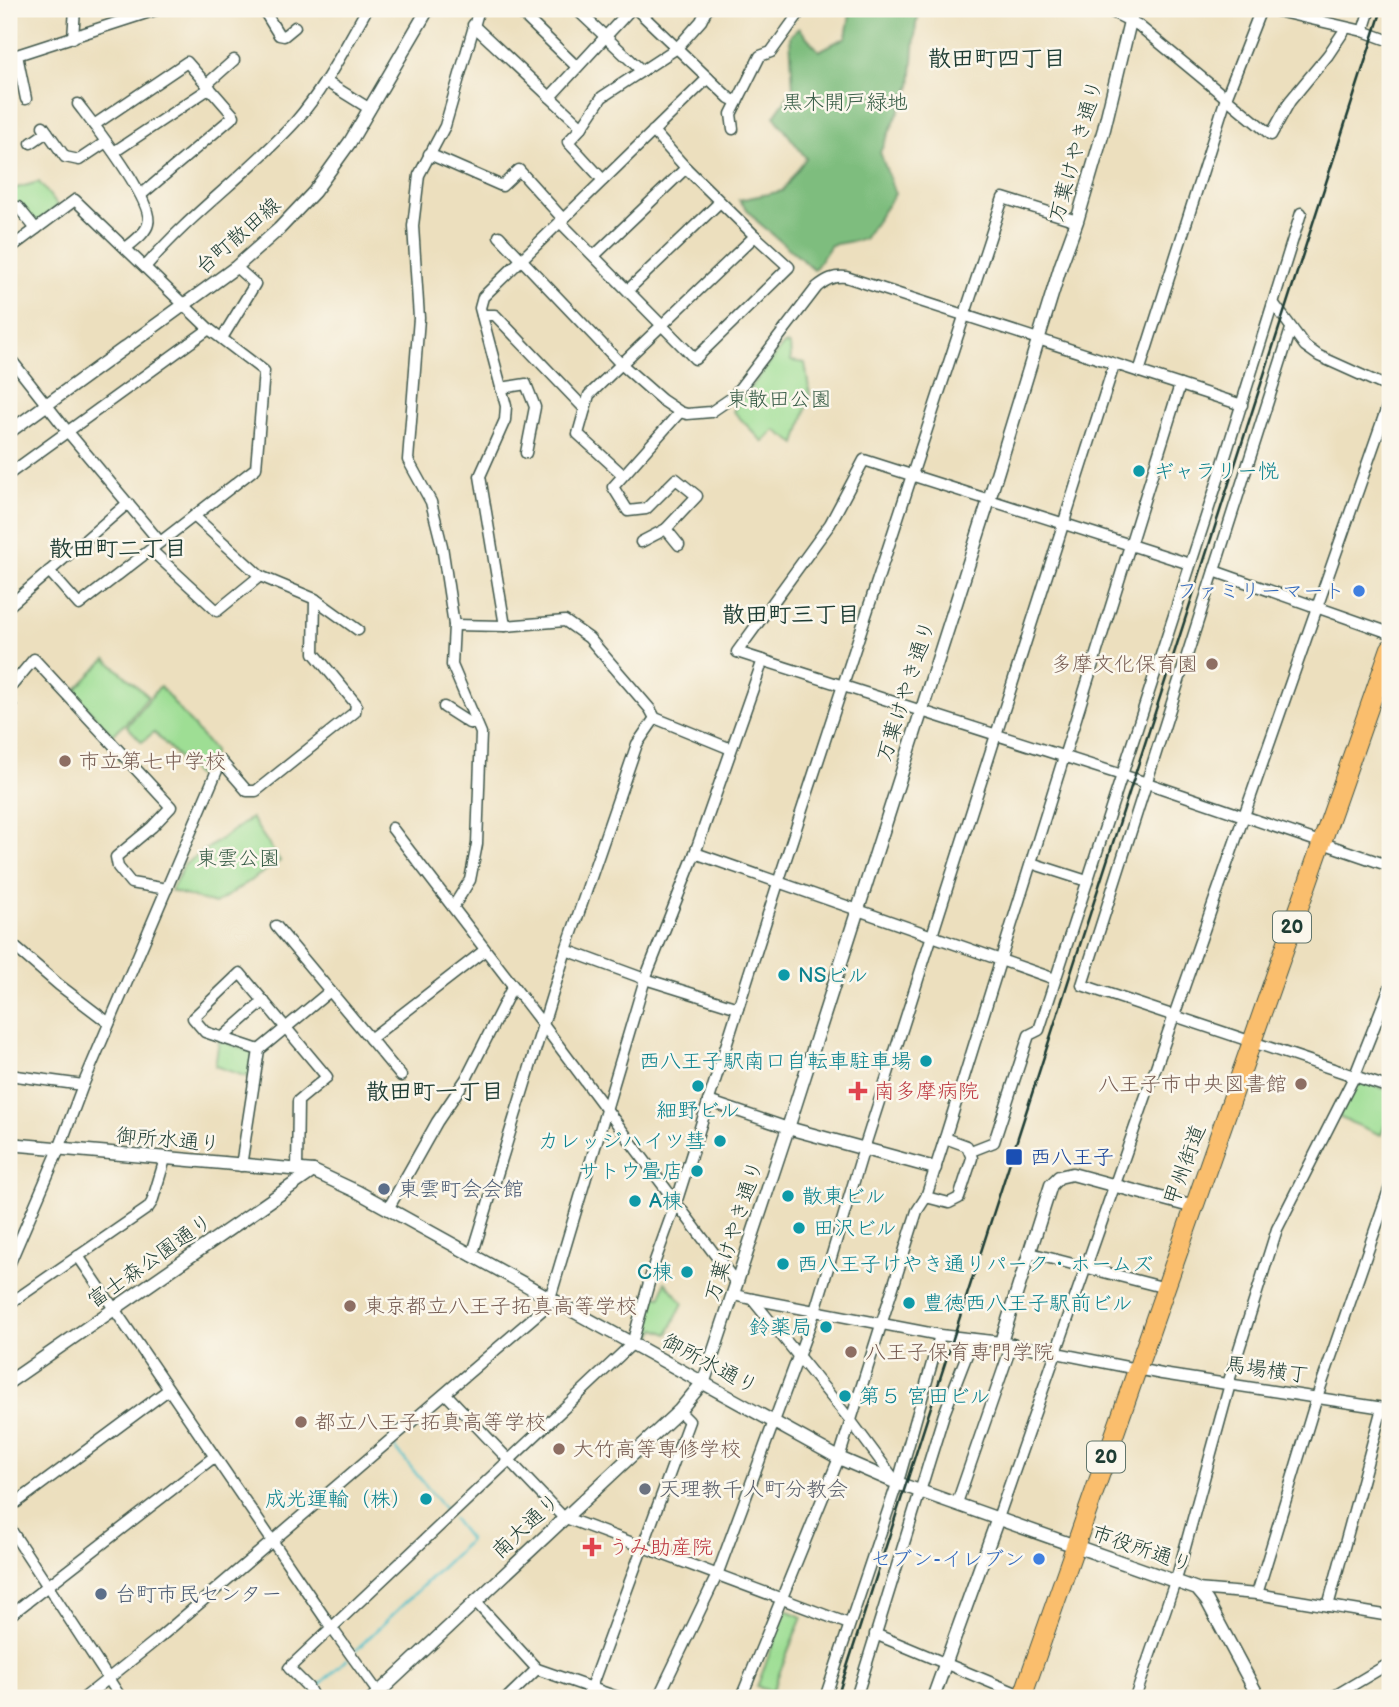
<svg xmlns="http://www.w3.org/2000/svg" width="1399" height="1707" viewBox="0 0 1399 1707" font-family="'Balsamiq Sans','Klee One',sans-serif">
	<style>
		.green { fill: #9ede94; stroke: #5e8e64; stroke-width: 2 }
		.forest { fill: #7ebd7e; stroke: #4e7d59; stroke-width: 2 }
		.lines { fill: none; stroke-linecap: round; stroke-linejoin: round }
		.stream { stroke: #52c0c9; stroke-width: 2.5 }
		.minor-casing { stroke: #3e5549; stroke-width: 13 }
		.tertiary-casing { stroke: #3e5549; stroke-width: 15 }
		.trunk-casing { stroke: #3e5549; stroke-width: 20 }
		.minor { stroke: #fff; stroke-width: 10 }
		.tertiary { stroke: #fff; stroke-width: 12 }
		.trunk { stroke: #fabe6d; stroke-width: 18 }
		.rail { stroke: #1f3d34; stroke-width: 2.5 }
		.culture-dot { fill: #0f9aa8; stroke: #fbf7ec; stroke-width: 2.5 }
		.shop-dot { fill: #3f7fe0; stroke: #fbf7ec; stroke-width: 2.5 }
		.education-dot { fill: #8d6e63; stroke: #fbf7ec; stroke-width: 2.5 }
		.health-dot { fill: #e0444e; stroke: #fbf7ec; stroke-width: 2.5 }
		.transit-dot { fill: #1a4fb4; stroke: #fbf7ec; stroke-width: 2.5 }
		.service-dot { fill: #5c6f8a; stroke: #fbf7ec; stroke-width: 2.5 }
		.worship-dot { fill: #6b7280; stroke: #fbf7ec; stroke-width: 2.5 }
		.labels { text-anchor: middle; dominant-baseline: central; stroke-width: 5; stroke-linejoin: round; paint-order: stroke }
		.shield { fill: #fbf7ec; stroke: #61756b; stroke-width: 2 }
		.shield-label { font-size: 19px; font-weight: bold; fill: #1f3d34 }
		.park-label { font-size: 21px; fill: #385d47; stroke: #fbf7ec }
		.street-label { font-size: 21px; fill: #1f3d34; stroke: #fbf7ec }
		.culture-label { font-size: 21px; fill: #0d838f; stroke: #fbf7ec; text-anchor: start }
		.shop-label { font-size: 21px; fill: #366cbe; stroke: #fbf7ec; text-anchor: end }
		.education-label { font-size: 21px; fill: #785e54; stroke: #fbf7ec; text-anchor: start }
		.health-label { font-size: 21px; fill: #be3a42; stroke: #fbf7ec; text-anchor: start }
		.transit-label { font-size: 21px; fill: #164399; stroke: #fbf7ec; text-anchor: start }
		.service-label { font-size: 21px; fill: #4e5e75; stroke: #fbf7ec; text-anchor: start }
		.worship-label { font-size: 21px; fill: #5b616d; stroke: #fbf7ec; text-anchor: start }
		.neighbourhood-label { font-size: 23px; font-weight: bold; fill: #1f3d34; stroke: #fbf7ec }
	</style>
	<rect width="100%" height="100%" fill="#fbf7ec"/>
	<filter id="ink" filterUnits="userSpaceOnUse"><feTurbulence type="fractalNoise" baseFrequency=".0143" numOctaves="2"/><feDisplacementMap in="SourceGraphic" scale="14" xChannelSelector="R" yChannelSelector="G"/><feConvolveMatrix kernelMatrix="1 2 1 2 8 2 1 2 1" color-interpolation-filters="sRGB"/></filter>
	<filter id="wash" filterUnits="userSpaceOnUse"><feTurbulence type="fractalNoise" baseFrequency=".00686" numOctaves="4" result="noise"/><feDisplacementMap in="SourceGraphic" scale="28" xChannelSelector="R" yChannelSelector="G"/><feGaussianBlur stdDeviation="1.57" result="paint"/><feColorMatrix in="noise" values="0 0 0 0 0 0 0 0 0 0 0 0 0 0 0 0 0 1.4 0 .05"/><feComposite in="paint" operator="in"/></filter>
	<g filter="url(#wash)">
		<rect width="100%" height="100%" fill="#ecdfbe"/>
		<g class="green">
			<polygon points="39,182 58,206 36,223 9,207 9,190"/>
			<polygon points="784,344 790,345 791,361 805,363 810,395 796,444 775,430 763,442 733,411"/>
			<polygon points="106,659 148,696 127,722 112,735 73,692"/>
			<polygon points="160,686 214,751 210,764 197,776 154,732 142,742 127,726"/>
			<polygon points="251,818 280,861 215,904 171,891 184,865"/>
			<polygon points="219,1040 253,1052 250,1078 215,1066"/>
			<polygon points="1357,1079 1390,1091 1390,1113 1381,1135 1338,1117"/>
			<polygon points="665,1282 683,1303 668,1334 656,1329 650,1341 642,1337 655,1296 661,1297"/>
			<polygon points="786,1610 802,1617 772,1691 757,1687"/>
		</g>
		<polygon class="forest" points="851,9 921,9 916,24 911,86 880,152 895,194 864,239 831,245 814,270 757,221 739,200 782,191 806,158 774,116 793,89 790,36 799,28 819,51 846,37"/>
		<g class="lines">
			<g class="stream">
				<polyline points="393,1445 447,1512"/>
				<polyline points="356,1650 467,1543 469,1539 453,1519"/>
				<polyline points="315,1689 347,1659"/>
			</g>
		</g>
	</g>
	<g filter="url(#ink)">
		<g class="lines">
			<g class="minor-casing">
				<g id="minor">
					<polyline points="263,9 279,35 284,36 295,27"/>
					<polyline points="517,9 577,67"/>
					<polyline points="576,9 642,71"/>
					<polyline points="636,9 729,98 737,102 760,56 771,52 802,9"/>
					<polyline points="1106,9 1138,25 1271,135 1290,101 1328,55 1346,28"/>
					<polyline points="1268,9 1363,31 1390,41"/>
					<polyline points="473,25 582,127"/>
					<polyline points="1363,31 1370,9"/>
					<polyline points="73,38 75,9"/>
					<polyline points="325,81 370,109"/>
					<polyline points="207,84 234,60"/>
					<polyline points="550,97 631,9"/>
					<polyline points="26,99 17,55 159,9"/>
					<path d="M78 104C93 124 155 202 148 224 146 233 133 242 126 248"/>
					<polyline points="94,125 187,62 234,116 141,195"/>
					<polyline points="43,126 65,157 79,160 106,142"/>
					<polyline points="733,129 731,114 737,102"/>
					<polyline points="31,143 47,132"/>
					<polyline points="114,152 210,88"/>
					<polyline points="429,154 502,186 519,170 563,219"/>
					<polyline points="603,180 568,142 582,127 602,97 677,48 701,21 707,9"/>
					<polyline points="9,210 18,207 36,229"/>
					<polyline points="560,222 695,359 789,267 755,236"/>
					<path d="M499 236 620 363 662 400 680 412 687 414 711 412 733 397 817 287C827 279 833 276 846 277L1242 405"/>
					<polyline points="9,249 75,200 209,329 264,371 256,468 79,605 49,571"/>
					<polyline points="595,255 686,168"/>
					<path d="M146 266C191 213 249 173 296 121 325 88 345 47 367 9"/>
					<polyline points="628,290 720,202"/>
					<polyline points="1274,304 1305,346 1319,356 1390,388"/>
					<polyline points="482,315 495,315 585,409"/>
					<polyline points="1291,329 1082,985 1390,1088"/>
					<polyline points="222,338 255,284 236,267"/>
					<polyline points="9,357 68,432 160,542"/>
					<polyline points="1139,372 1226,98 1261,9"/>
					<polyline points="501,388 526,384 535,407 526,453"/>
					<polyline points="9,474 209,329"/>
					<polyline points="623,475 578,434 589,395 755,236 686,168 653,131"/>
					<polyline points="641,542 666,529"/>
					<polyline points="679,545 666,529 697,496 676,479 646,509 628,511 613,487 680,412"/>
					<polyline points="151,550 217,611 260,576"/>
					<polyline points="1190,564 864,460 830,524 737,652 1147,783 1390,866"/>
					<polyline points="1214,571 1390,633"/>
					<polyline points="315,599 358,630"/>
					<polyline points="9,606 128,503"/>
					<polyline points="454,625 505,626 565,621 589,638 650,709 655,718 731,749"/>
					<polyline points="505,626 480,476 505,420 506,406 480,308 483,297 708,78"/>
					<polyline points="9,689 34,659 171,807 152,827 116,857 118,867 131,883 167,889"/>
					<polyline points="9,703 11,706 9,708"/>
					<polyline points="444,707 469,723 476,724"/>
					<polyline points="392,828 544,1026 737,1284"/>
					<polyline points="695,853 1055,979"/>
					<polyline points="1031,863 1087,881"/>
					<polyline points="453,907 470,880 477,844 481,733 452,665 454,625 442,546 431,502 408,460 419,318 413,226 419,175 445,126 479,9"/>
					<polyline points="276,926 401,1076"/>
					<polyline points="9,942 59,985 109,1023"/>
					<polyline points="566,950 645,979 738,1008"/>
					<polyline points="222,1038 264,1001"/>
					<polyline points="370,1039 485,950"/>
					<polyline points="259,1050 205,1032 193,1018 240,973 327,1077 298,1101 297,1170"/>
					<polyline points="9,1075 83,1085"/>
					<polyline points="708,1101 788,1128"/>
					<polyline points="971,1151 994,1142 1029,1035 1039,1030 1216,486 1301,213"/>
					<polyline points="241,1166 259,1050 330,991"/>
					<polyline points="926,1197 949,1203 959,1198 972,1158 967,1146 945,1138"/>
					<polyline points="388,1209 437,1122 466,1079 513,986"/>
					<polyline points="1030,1253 1166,1288"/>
					<polyline points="78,1256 331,1627 382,1698"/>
					<polyline points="472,1256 566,950 637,744 655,718"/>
					<polyline points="9,1265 59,1149 83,1085 221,761 247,791 256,791 355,712 356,704 314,653 315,599 260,576 194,516"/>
					<polyline points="734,1295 752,1299 851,1421 897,1483"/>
					<polyline points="752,1299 940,1335 1001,1342 1162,1374 1390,1409"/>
					<polyline points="9,1304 148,1208 152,1202 165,1159"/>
					<polyline points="1228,1384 1277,1229 1355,1075 1390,987"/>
					<polyline points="446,1394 563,1517 849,1624"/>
					<polyline points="957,1503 1012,1344"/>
					<polyline points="9,1508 168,1390"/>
					<polyline points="998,1518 1390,399"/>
					<polyline points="9,1527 121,1698"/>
					<polyline points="1197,1589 1257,1594 1390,1616"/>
					<polyline points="1257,1594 1317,1397 1390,1187"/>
					<polyline points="475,1601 537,1669 620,1698"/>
					<polyline points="1328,1606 1382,1408"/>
					<polyline points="9,1616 214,1457"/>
					<polyline points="875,1634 1028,1698"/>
					<polyline points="84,1698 159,1638 548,1305 645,979 695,853 763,660"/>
					<polyline points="314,1698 308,1687 289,1668 632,1344 655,1261 676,1203 778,883 1003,198 1077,221"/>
					<polyline points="507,1698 537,1669"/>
					<polyline points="587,1698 689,1421 679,1411"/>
					<polyline points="658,1698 717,1575 815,1311 861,1158 1114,365"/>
					<polyline points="741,1698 839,1458 917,1211 926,1197 945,1138 1180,385"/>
					<polyline points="825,1698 900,1475 940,1335"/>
					<polyline points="856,1698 944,1414 973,1339"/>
					<polyline points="1135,1698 1178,1573 1230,1384"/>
					<polyline points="1331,1698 1390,1663"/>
				</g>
			</g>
			<g class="tertiary-casing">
				<g id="tertiary">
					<polyline points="9,432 236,267 279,229 314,192 350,142 428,9"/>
					<polyline points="788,1128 935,1168"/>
					<polyline points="9,1144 313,1171 358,1192 839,1458 897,1483 1197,1589 1207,1601 1259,1698"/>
					<polyline points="1001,1342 1051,1185 1059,1177 1072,1174 1194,1207"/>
					<polyline points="9,1382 313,1171"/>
					<polyline points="373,1698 679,1411 704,1381 788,1128 989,500 1061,265 1077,221 1104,129 1133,9"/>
					<polyline points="933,1698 998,1518"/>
				</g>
			</g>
			<g class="trunk-casing">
				<polyline id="trunk" points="1022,1698 1390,648"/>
			</g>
			<use href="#minor" class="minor"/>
			<use href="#tertiary" class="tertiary"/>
			<use href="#trunk" class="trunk"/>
			<polyline class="rail" points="837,1698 1382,9"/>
		</g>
	</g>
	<g class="culture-dot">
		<circle cx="1139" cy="471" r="7"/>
		<circle cx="784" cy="975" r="7"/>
		<circle cx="926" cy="1061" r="7"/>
		<circle cx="698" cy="1086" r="7"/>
		<circle cx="720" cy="1141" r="7"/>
		<circle cx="697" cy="1171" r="7"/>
		<circle cx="788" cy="1196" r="7"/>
		<circle cx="635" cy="1201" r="7"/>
		<circle cx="799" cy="1228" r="7"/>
		<circle cx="783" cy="1264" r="7"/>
		<circle cx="687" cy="1272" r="7"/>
		<circle cx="909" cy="1303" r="7"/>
		<circle cx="826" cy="1327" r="7"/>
		<circle cx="845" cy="1396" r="7"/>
		<circle cx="426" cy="1499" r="7"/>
	</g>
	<g class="shop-dot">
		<circle cx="1359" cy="591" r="7"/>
		<circle cx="1039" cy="1559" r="7"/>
	</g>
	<g class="education-dot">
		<circle cx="1212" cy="664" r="7"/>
		<circle cx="65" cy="761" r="7"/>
		<circle cx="1301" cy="1084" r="7"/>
		<circle cx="350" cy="1306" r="7"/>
		<circle cx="851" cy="1352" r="7"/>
		<circle cx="301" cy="1422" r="7"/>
		<circle cx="559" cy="1449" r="7"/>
	</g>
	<g class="health-dot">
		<path d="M854.5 1080.5h7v7h7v7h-7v7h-7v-7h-7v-7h7z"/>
		<path d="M588.5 1536.5h7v7h7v7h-7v7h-7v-7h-7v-7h7z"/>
	</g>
	<rect class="transit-dot" x="1005" y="1148" width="18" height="18" rx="3.5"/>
	<g class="service-dot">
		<circle cx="384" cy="1189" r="7"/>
		<circle cx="101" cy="1594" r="7"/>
	</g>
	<circle class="worship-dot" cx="645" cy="1489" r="7"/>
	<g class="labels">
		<g class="shield">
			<rect x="1273" y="911.5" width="38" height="31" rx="5"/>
			<rect x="1087" y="1441.5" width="38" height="31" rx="5"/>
		</g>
		<g class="shield-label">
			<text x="1292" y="927">20</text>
			<text x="1106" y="1457">20</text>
		</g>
		<g class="park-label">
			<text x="845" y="102">黒木開戸緑地</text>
			<text x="779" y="399">東散田公園</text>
			<text x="238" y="858">東雲公園</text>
		</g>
		<g class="street-label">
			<text transform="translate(1076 151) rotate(-74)">万葉けやき通り</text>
			<text transform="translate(238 236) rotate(-41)">台町散田線</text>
			<text transform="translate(906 691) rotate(-72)">万葉けやき通り</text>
			<text transform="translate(168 1140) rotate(5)">御所水通り</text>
			<text transform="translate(1185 1165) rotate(-70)">甲州街道</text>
			<text transform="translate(734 1231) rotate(-72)">万葉けやき通り</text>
			<text transform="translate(150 1261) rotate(-35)">富士森公園通り</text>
			<text transform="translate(710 1364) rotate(28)">御所水通り</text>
			<text transform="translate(1267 1370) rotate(8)">馬場横丁</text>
			<text transform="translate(526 1526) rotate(-43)">南大通り</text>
			<text transform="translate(1142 1549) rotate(19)">市役所通り</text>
		</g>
		<g class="culture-label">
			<text x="1153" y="471">ギャラリー悦</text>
			<text x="798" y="975">NSビル</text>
			<text x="912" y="1061" text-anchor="end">西八王子駅南口自転車駐車場</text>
			<text x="698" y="1110" text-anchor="middle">細野ビル</text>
			<text x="706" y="1141" text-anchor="end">カレッジハイツ彗</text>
			<text x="683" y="1171" text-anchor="end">サトウ畳店</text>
			<text x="802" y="1196">散東ビル</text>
			<text x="649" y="1201">A棟</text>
			<text x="813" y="1228">田沢ビル</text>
			<text x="797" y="1264">西八王子けやき通りパーク・ホームズ</text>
			<text x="673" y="1272" text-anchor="end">C棟</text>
			<text x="923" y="1303">豊徳西八王子駅前ビル</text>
			<text x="812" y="1327" text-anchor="end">鈴薬局</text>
			<text x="859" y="1396">第５ 宮田ビル</text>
			<text x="412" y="1499" text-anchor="end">成光運輸（株）</text>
		</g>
		<g class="shop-label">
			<text x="1345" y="591">ファミリーマート</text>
			<text x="1025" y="1559">セブン-イレブン</text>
		</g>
		<g class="education-label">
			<text x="1198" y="664" text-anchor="end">多摩文化保育園</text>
			<text x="79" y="761">市立第七中学校</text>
			<text x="1287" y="1084" text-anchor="end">八王子市中央図書館</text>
			<text x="364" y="1306">東京都立八王子拓真高等学校</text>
			<text x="865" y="1352">八王子保育専門学院</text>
			<text x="315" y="1422">都立八王子拓真高等学校</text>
			<text x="573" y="1449">大竹高等専修学校</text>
		</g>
		<g class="health-label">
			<text x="874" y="1091">南多摩病院</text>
			<text x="608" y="1547">うみ助産院</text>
		</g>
		<g class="transit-label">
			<text x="1030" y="1157">西八王子</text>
		</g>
		<g class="service-label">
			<text x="398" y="1189">東雲町会会館</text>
			<text x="115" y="1594">台町市民センター</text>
		</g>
		<g class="worship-label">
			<text x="659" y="1489">天理教千人町分教会</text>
		</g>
		<g class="neighbourhood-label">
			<text x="997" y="59">散田町四丁目</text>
			<text x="118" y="549">散田町二丁目</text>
			<text x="791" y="615">散田町三丁目</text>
			<text x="435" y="1092">散田町一丁目</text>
		</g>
	</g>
	<rect width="1399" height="1707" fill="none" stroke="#fbf7ec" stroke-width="35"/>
</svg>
